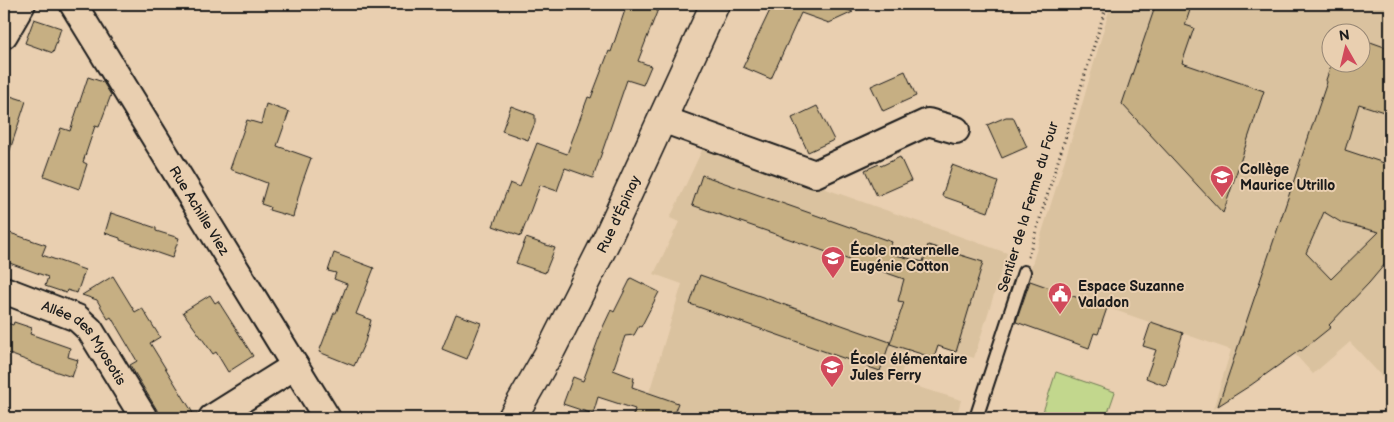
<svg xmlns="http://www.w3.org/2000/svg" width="1394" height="422" viewBox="0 0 1394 422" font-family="'Balsamiq Sans',sans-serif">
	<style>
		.built { fill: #dac29f; fill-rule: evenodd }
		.green { fill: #c2d78d; stroke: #6f7a54 }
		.building { fill: #c6af83; stroke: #1c1c1c; fill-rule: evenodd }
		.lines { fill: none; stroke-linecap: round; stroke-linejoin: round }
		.lane-casing { stroke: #1c1c1c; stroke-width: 16 }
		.street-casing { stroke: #1c1c1c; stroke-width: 30 }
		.secondary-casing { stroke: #1c1c1c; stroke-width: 31 }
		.path { stroke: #1c1c1c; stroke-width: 3; stroke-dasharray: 1 4; stroke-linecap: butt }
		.lane { stroke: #e9cfb0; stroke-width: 12 }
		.street { stroke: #e9cfb0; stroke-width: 26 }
		.secondary { stroke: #e9cfb0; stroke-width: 28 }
		.labels { text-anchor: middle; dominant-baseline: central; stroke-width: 4; stroke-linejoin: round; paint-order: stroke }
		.poi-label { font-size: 14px; font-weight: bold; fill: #1c1c1c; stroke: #e9cfb0; text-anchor: start }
		.street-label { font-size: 14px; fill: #1c1c1c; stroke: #e9cfb0 }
	</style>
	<rect width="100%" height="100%" fill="#e9cfb0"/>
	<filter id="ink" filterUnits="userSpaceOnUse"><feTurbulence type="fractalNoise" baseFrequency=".02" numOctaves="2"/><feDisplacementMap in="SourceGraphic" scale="10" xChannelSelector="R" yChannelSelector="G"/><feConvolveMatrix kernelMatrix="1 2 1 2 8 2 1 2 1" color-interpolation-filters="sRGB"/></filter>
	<g filter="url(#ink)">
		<g class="built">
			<path d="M1111 4H1390V381L1388 383 1350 342 1313 374 1294 353 1213 409 1231 350 1027 280 1079 115ZM1332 32H1362V62H1332Z"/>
			<polygon points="704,146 1007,253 974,358 939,347 934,358 910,350 898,381 961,400 956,418 672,418 677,403 649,393 682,284 654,274 679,222 670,218"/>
		</g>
		<polygon class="green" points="1056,372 1115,392 1106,418 1041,418"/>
		<g class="building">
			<polygon points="627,4 660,4 638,61 651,66 643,85 627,80 593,178 565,168 557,191 540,185 521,236 493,226 510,183 520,187 537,143 567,154 588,97 591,98 609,51 611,52"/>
			<polygon points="773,4 830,4 853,12 829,23 801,13 771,79 743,67"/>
			<polygon points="1156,4 1192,4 1185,25 1194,28 1182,63 1264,91 1223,213 1122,104"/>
			<polygon points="34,19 61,28 53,53 25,43"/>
			<path d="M1362 39 1390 49V114L1359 104 1345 150 1390 165V258L1369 283 1329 325 1331 327 1301 351 1300 350 1251 385 1218 406 1327 82 1326 80 1332 62H1362ZM1324 212 1342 223 1379 232 1331 279 1306 253Z"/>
			<polygon points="905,71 916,96 883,111 871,86"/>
			<polygon points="88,77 103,82 111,95 99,127 95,126 83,162 87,164 79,189 44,176 61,128 70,131"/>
			<polygon points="4,94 26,101 7,159 4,158"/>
			<polygon points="266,104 289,112 277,146 311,158 301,186 293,217 269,210 270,207 261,204 267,183 230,169 247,120 261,124"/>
			<polygon points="511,106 535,115 535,123 528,140 502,131"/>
			<polygon points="817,106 834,140 808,152 792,118"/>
			<polygon points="1006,117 1013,117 1027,147 1002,158 987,125"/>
			<polygon points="900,157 911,181 877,196 865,170 879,164 881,166"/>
			<polygon points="952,165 998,182 988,212 942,196"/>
			<polygon points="702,175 892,242 888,253 923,262 928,245 983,262 956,352 938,346 934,358 890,344 904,302 898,301 904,279 692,205"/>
			<polygon points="111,213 156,228 156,231 179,238 172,258 120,240 120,238 105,233"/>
			<polygon points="4,231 46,245 42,255 85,270 77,293 67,290 66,293 45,286 48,277 4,261"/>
			<polygon points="526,238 555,248 545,273 516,263"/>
			<polygon points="334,253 374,268 356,314 371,320 365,342 354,366 319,352 334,313 336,313 347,284 334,279 336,273 328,271"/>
			<polygon points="700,275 890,342 880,371 690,304"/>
			<polygon points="113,276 135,312 142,308 160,337 150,343 196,418 159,418 157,410 130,365 137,361 111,317 108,319 97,300 82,295"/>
			<polygon points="631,278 659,292 641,327 639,326 634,335 625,336 613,370 634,378 632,387 678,403 672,418 632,418 635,409 598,397 593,414 563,404 573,377 583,381 603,327 611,310 614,312"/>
			<polygon points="1030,281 1107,308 1098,334 1094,333 1089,348 1016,322"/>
			<polygon points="210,295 215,303 218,301 253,356 228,372 216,352 213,354 183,312"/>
			<polygon points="456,314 481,323 467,359 442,349"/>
			<polygon points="4,322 13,325 14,322 32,328 30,334 70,348 68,357 78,360 72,377 31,363 31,362 4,352"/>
			<polygon points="1151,322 1183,333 1166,386 1146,378 1156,350 1143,346"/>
		</g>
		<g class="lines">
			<g class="lane-casing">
				<polyline id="lane" points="976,418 1024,272"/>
			</g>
			<g class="street-casing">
				<g id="street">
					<path id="s1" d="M73 4 327 418"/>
					<polyline points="4,35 22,4"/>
					<polyline points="662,119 815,174 928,122 956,130"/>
					<path id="s2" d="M4 290 77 318 90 330 144 418"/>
					<polyline points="212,418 295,366"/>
				</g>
			</g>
			<g class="secondary-casing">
				<g id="secondary">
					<path id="s3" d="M512 418 552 348 606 241 715 4"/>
				</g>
			</g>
			<polyline class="path" points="1028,257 1107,4"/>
			<use href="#lane" class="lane"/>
			<use href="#street" class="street"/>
			<use href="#secondary" class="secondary"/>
		</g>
	</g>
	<defs>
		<g id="school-pin" transform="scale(1.25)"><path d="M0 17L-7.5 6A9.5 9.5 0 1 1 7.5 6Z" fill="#d1495b" stroke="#e9cfb0"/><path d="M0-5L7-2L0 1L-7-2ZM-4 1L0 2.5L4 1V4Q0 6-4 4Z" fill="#fff"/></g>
		<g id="civic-pin" transform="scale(1.25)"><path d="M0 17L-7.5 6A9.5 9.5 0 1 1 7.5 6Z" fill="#d1495b" stroke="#e9cfb0"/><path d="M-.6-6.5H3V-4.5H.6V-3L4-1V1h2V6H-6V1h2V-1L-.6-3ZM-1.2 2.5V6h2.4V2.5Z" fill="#fff"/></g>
	</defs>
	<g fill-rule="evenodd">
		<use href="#school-pin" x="1222" y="177"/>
		<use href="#school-pin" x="833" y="258"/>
		<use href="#civic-pin" x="1060" y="294"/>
		<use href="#school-pin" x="832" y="367"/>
	</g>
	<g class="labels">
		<g class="poi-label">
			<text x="1240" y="169">Collège<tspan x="1240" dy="16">Maurice Utrillo</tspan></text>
			<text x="850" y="250">École maternelle<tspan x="850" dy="16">Eugénie Cotton</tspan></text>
			<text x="1078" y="286">Espace Suzanne<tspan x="1078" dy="16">Valadon</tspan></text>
			<text x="850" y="359">École élémentaire<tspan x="850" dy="16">Jules Ferry</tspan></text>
		</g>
		<g class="street-label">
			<text transform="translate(1028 207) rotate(-73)">Sentier de la Ferme du Four</text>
			<text stroke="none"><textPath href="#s1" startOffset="242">Rue Achille Viez</textPath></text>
			<text stroke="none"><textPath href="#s3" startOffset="230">Rue d'Épinay</textPath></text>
			<text stroke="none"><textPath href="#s2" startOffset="100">Allée des Myosotis</textPath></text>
		</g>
	</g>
	<rect width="1394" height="422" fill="none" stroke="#e9cfb0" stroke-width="20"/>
	<rect x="10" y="10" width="1374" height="402" fill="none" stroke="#1c1c1c" stroke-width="2" filter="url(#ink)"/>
	<g transform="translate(1346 48) rotate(352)"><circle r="24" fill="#e9cfb0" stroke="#978775"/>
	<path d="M0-4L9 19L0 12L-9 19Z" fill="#d1495b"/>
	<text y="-8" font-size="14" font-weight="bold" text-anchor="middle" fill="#1c1c1c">N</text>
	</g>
</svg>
